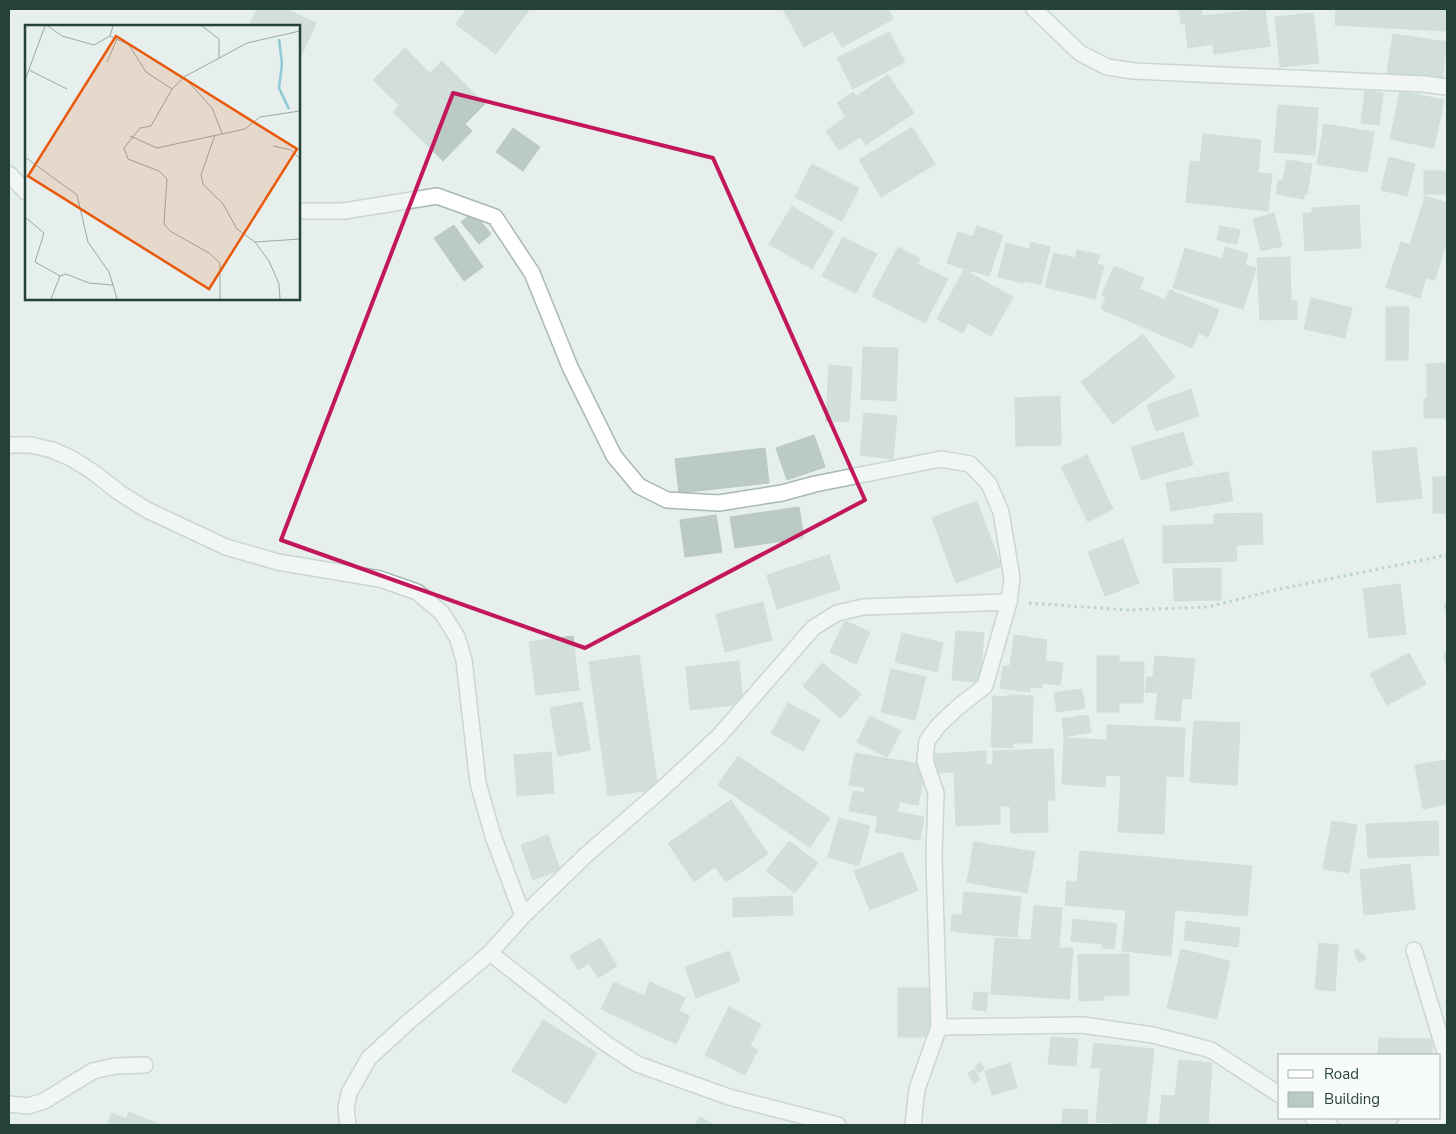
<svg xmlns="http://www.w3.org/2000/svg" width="1456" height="1134" viewBox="0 0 1456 1134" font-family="'Nunito Sans',sans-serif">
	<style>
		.building { fill: #bbcac4; stroke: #b8c9c2 }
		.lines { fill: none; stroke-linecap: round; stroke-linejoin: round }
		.street-casing { stroke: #a8b8b2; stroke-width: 18 }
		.path { stroke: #86b3a5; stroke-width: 3; stroke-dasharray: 2.5 4; stroke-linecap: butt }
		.street { stroke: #fff; stroke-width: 15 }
		.marked { fill: none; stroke: #c2185b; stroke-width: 4; stroke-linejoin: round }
		.inset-river { fill: none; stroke: #8ec9d4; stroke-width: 2.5 }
		.inset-road { fill: none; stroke: #98aaa4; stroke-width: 1 }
		.view { fill: #e8590c; fill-opacity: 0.15; stroke: #e8590c; stroke-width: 2.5 }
		.inset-edge { fill: none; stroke: #24423a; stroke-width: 2.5 }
	</style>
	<rect width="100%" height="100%" fill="#e6efeb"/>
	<g class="building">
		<polygon points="257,9 286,9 316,23 299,61 299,26 249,26"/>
		<polygon points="467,9 530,9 496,54 456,24"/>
		<polygon points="783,9 888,9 893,19 842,47 833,31 804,47"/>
		<polygon points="1179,9 1201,9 1202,16 1265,9 1270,46 1214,54 1213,44 1188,48 1185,23 1181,24"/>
		<polygon points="1336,9 1447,9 1447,31 1335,25"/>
		<polygon points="1313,13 1319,63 1280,67 1275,17"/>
		<polygon points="889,32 905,62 853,89 837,58"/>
		<polygon points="1393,34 1447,42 1442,81 1387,73"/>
		<polygon points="405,48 430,73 442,61 485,104 465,124 472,131 443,161 393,112 399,105 373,80"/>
		<polygon points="888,75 914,113 866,145 860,137 839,150 826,131 846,117 837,103 853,92 856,96"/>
		<polygon points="1365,91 1383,93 1379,125 1361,123"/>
		<polygon points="1400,91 1444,100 1434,148 1390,139"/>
		<polygon points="1278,105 1318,108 1315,155 1274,152"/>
		<polygon points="1324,124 1374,132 1367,172 1317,164"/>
		<polygon points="912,127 935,164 881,197 859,160"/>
		<polygon points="513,128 540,147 523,171 496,152"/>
		<polygon points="1203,134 1261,140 1258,173 1272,174 1268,211 1186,202 1190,161 1200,162"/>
		<polygon points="1389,157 1415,164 1407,196 1381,190"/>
		<polygon points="1287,160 1312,164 1307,194 1304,194 1304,199 1276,194 1278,180 1283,180"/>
		<polygon points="812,164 859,188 842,221 795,197"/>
		<rect x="1424" y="171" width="23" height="23"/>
		<polygon points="1425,196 1447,203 1447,240 1435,280 1426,278 1420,298 1386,287 1401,242 1410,245"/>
		<polygon points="1359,205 1361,248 1305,251 1303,213 1312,213 1312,208"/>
		<polygon points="792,206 834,232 812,269 769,244"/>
		<polygon points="473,212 491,234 479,244 461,222"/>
		<polygon points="1274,213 1282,246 1261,251 1253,219"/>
		<polygon points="454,225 483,267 464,281 434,238"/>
		<polygon points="977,226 1003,235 989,276 974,271 973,272 947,263 958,232 973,237"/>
		<polygon points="1220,226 1240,230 1237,244 1217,240"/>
		<polygon points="843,237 877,254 856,293 822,276"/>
		<polygon points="1031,242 1050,247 1041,284 1024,281 1023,283 998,277 1006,243 1029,249"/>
		<polygon points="898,247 920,259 917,264 948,279 925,323 872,296"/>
		<polygon points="1226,247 1248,254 1245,265 1256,268 1243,309 1173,288 1185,248 1222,259"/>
		<polygon points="1077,250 1100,255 1097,264 1104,266 1095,299 1045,287 1054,253 1075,258"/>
		<polygon points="1290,257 1291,301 1297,301 1297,319 1260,320 1257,258"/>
		<polygon points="1114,266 1144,278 1139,289 1165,300 1170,290 1219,310 1208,337 1199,333 1192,348 1101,309 1106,297 1102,295"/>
		<polygon points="964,270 1013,297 991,336 968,323 963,333 937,319"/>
		<polygon points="1311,298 1352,308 1345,338 1304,329"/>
		<polygon points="1386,307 1409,307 1408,360 1386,360"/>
		<polygon points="1143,334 1175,377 1113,424 1081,382"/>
		<polygon points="863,347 898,348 896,401 861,399"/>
		<polygon points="1447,363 1447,418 1424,418 1424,399 1427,399 1427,364"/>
		<polygon points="829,365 852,367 849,422 826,421"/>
		<polygon points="1191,389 1199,416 1156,431 1147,405"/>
		<polygon points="1060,396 1061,445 1016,446 1015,398"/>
		<polygon points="864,413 897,416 893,459 860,455"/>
		<polygon points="1183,432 1193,465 1141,480 1131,447"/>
		<polygon points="814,435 825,467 787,480 776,448"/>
		<polygon points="1416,447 1422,498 1377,503 1372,452"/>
		<polygon points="765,448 769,483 679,493 675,459"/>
		<polygon points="1087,455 1113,509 1088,522 1061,467"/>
		<polygon points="1228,472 1233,501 1171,511 1166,483"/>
		<rect x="1433" y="477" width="14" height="36"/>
		<polygon points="977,501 1001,566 956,583 932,518"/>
		<polygon points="799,507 804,538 735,548 730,517"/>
		<polygon points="1262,513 1263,544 1236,545 1237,561 1163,563 1163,526 1214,524 1214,514"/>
		<polygon points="716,515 722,552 685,557 680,520"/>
		<polygon points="1123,539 1139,583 1105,596 1088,552"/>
		<polygon points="829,555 840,589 777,609 767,575"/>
		<polygon points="1221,568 1221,600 1174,601 1173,569"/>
		<polygon points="1400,584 1406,634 1369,638 1363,589"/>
		<polygon points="763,602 772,640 725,652 716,614"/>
		<polygon points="1447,603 1447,618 1444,604"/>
		<polygon points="845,621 870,632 856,664 830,652"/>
		<polygon points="956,631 984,633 980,682 952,680"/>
		<polygon points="902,633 943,643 937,672 895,662"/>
		<polygon points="1014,635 1047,640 1045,661 1063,663 1060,685 1042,683 1042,688 1030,687 1030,692 1000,688 1003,666 1010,666"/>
		<polygon points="573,636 579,690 536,695 529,642"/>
		<polygon points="1447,652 1447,668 1444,653"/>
		<polygon points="1409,653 1426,684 1387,705 1370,674"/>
		<polygon points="639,655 658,789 608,796 589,662"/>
		<polygon points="1097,656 1119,656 1119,662 1144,662 1143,703 1119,703 1119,712 1097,712"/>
		<polygon points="1155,656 1195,659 1191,699 1182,698 1180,721 1155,719 1158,693 1145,692 1147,677 1153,677"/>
		<polygon points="739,661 743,704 690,710 686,667"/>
		<polygon points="822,663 861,694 841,718 803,686"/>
		<polygon points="891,669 926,677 915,720 881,712"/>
		<polygon points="1082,689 1085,708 1057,712 1054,693"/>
		<polygon points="1008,695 1033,696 1032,743 1013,743 1013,748 991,747 993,696 1008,697"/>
		<polygon points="582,702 590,750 558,756 550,708"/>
		<polygon points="788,703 820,720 803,751 771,733"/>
		<polygon points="1088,715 1091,732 1064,737 1062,719"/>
		<polygon points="870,716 901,731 887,757 857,742"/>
		<polygon points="1194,721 1240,723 1237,785 1190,782"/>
		<polygon points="1107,725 1185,728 1183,777 1166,776 1164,834 1118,832 1121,776 1106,775 1105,787 1062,784 1064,738 1107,740"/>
		<polygon points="1053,749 1055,800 1047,800 1048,832 1011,833 1010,806 1000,806 1000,824 956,826 954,772 936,773 935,754 986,751 986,765 993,765 993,751"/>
		<polygon points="551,752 554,793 517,796 514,755"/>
		<polygon points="855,753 926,765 918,805 900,802 897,812 924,817 920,840 875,832 878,816 849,811 853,791 864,793 865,787 849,785"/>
		<polygon points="738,756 830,818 810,847 718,785"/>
		<polygon points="1447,760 1447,804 1423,809 1415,765"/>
		<polygon points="731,800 768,854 726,882 715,867 694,882 668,843"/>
		<polygon points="839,818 870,826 859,866 828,857"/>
		<polygon points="1332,821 1357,825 1349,873 1323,869"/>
		<polygon points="1438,821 1439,855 1368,858 1366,824"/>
		<polygon points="548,835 560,870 533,880 521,845"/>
		<polygon points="789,841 818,863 795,893 766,871"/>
		<polygon points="974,842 1035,852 1027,893 967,882"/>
		<polygon points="1080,851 1252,866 1247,916 1175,910 1171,956 1122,951 1126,910 1065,905 1067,881 1077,882"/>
		<polygon points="902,852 918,890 870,910 854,871"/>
		<polygon points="1410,864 1415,909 1364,915 1360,870"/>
		<polygon points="964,892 1021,897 1017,937 956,932 956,931 951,931 952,915 962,915"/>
		<polygon points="792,896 793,915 733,917 733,898"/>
		<polygon points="1034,906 1062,908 1059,948 1073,948 1069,999 991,994 995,938 1031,940"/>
		<polygon points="1073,919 1117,924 1114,949 1102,948 1103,944 1071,941"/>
		<polygon points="1186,921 1240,928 1238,947 1184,940"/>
		<polygon points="600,938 617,966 598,978 589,963 578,970 570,956"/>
		<polygon points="1319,943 1338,945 1335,991 1315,989"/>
		<polygon points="1181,949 1230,961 1217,1019 1167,1008"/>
		<polygon points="1358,949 1361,954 1363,953 1366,959 1359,963 1354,951"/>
		<polygon points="729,951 740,981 696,998 685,967"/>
		<polygon points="1129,954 1129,995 1103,996 1103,1000 1079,1001 1078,955"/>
		<polygon points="614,982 644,996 650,982 685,998 679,1011 690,1016 676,1044 601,1009"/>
		<rect x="898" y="988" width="33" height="49"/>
		<polygon points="974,992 988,993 986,1011 972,1009"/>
		<polygon points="729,1007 761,1024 750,1046 758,1050 745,1075 705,1055"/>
		<polygon points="543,1020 597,1053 566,1104 512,1071"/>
		<polygon points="1051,1037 1078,1039 1076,1066 1048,1064"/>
		<polygon points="1379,1038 1432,1039 1432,1055 1378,1055"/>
		<polygon points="1094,1043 1154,1049 1146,1125 1096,1122 1101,1068 1091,1068"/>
		<polygon points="1179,1060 1212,1063 1208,1125 1159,1125 1162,1095 1175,1096"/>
		<polygon points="981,1063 984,1069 978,1073 975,1066"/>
		<polygon points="1010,1063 1017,1088 992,1095 985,1071"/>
		<polygon points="974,1069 980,1080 974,1084 968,1073"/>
		<polygon points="1063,1109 1088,1110 1087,1125 1062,1125"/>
		<polygon points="129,1112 161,1125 107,1125 112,1113 126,1119"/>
		<polygon points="700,1117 714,1125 695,1125"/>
	</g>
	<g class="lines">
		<g class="street-casing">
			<g id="street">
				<polyline points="1034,9 1080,53 1107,67 1134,71 1424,84 1447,87"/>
				<polyline points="9,174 26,192"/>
				<polyline points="299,211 344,211 437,196 495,217 532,273 570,367 614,456 639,486 667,500 719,503 782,493 815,484 941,459 970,464 989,484 1001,512 1012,578 1009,602 985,686 958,707 938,726 927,741 925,761 936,793 934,857 939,1027 917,1089 913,1125"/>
				<polyline points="9,445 31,445 52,450 71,458 93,472 120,493 147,510 226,547 278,562 380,579 417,592 442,613 457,637 464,660 478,783 493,836 523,916"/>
				<polyline points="1414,950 1447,1059 1441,1117"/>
				<polyline points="490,953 605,1043 637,1064 729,1097 838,1125"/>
				<polyline points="939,1027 1082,1025 1153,1035 1211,1050 1280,1095"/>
				<polyline points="9,1104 28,1106 44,1101 93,1071 115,1066 145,1065"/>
				<polyline points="1313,1118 1320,1122 1330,1125"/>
				<polyline points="348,1125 346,1109 349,1093 369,1058 406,1024 490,953 523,916 586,855 661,790 719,736 813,628 837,613 863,607 1009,602"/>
				<polyline points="1405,1125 1438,1118"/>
			</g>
		</g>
		<polyline class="path" points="1029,603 1128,610 1208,607 1275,590 1447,555"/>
		<use href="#street" class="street"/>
	</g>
	<path d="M0 0H1456V1134H0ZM453 93 713 158 865 500 585 648 281 540Z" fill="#e6efeb" fill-opacity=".55" fill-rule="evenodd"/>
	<path class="marked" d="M453 93 713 158 865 500 585 648 281 540Z"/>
	<g transform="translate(25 25)">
		<rect width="275" height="275" fill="#e6efeb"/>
		<path class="inset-river" d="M254 14 257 39 254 63 264 84"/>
		<path class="inset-road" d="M23 1 37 11 69 20 85 11 88 1M177 1 194 14V33M85 11 104 20 121 47 147 64M82 37 92 14M4 45 42 64M159 52 187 83 197 108M0 55 20 1M190 110 176 150 178 159 198 179 212 204 230 217 244 236 254 259 255 274M105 111 132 123 220 104 235 92 275 86M248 121 266 125 275 134M0 132 52 170 63 217 84 247 88 260M0 192 19 208 10 237 35 251M230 217 275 214M26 274 35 251 41 249 64 258 88 260 92 274M195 274V238L184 228 145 206 139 199 142 154 134 146 103 134 99 123 115 103 126 101 147 64 159 52 222 18 275 6"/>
		<path class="view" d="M91 11 272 124 184 264 3 151Z"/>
		<rect width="275" height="275" class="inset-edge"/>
	</g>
	<rect width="1456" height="1134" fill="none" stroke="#24423a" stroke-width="20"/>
	<rect x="1278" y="1054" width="162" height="65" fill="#f7fbf9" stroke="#a3b1ad"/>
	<rect x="1288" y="1070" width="25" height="8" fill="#ffffff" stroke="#a3b1ad"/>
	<text x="1324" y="1079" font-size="15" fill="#24423a">Road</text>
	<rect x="1288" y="1092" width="25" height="15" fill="#bbcac4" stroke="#a3b1ad"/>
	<text x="1324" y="1104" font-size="15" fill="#24423a">Building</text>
</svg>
